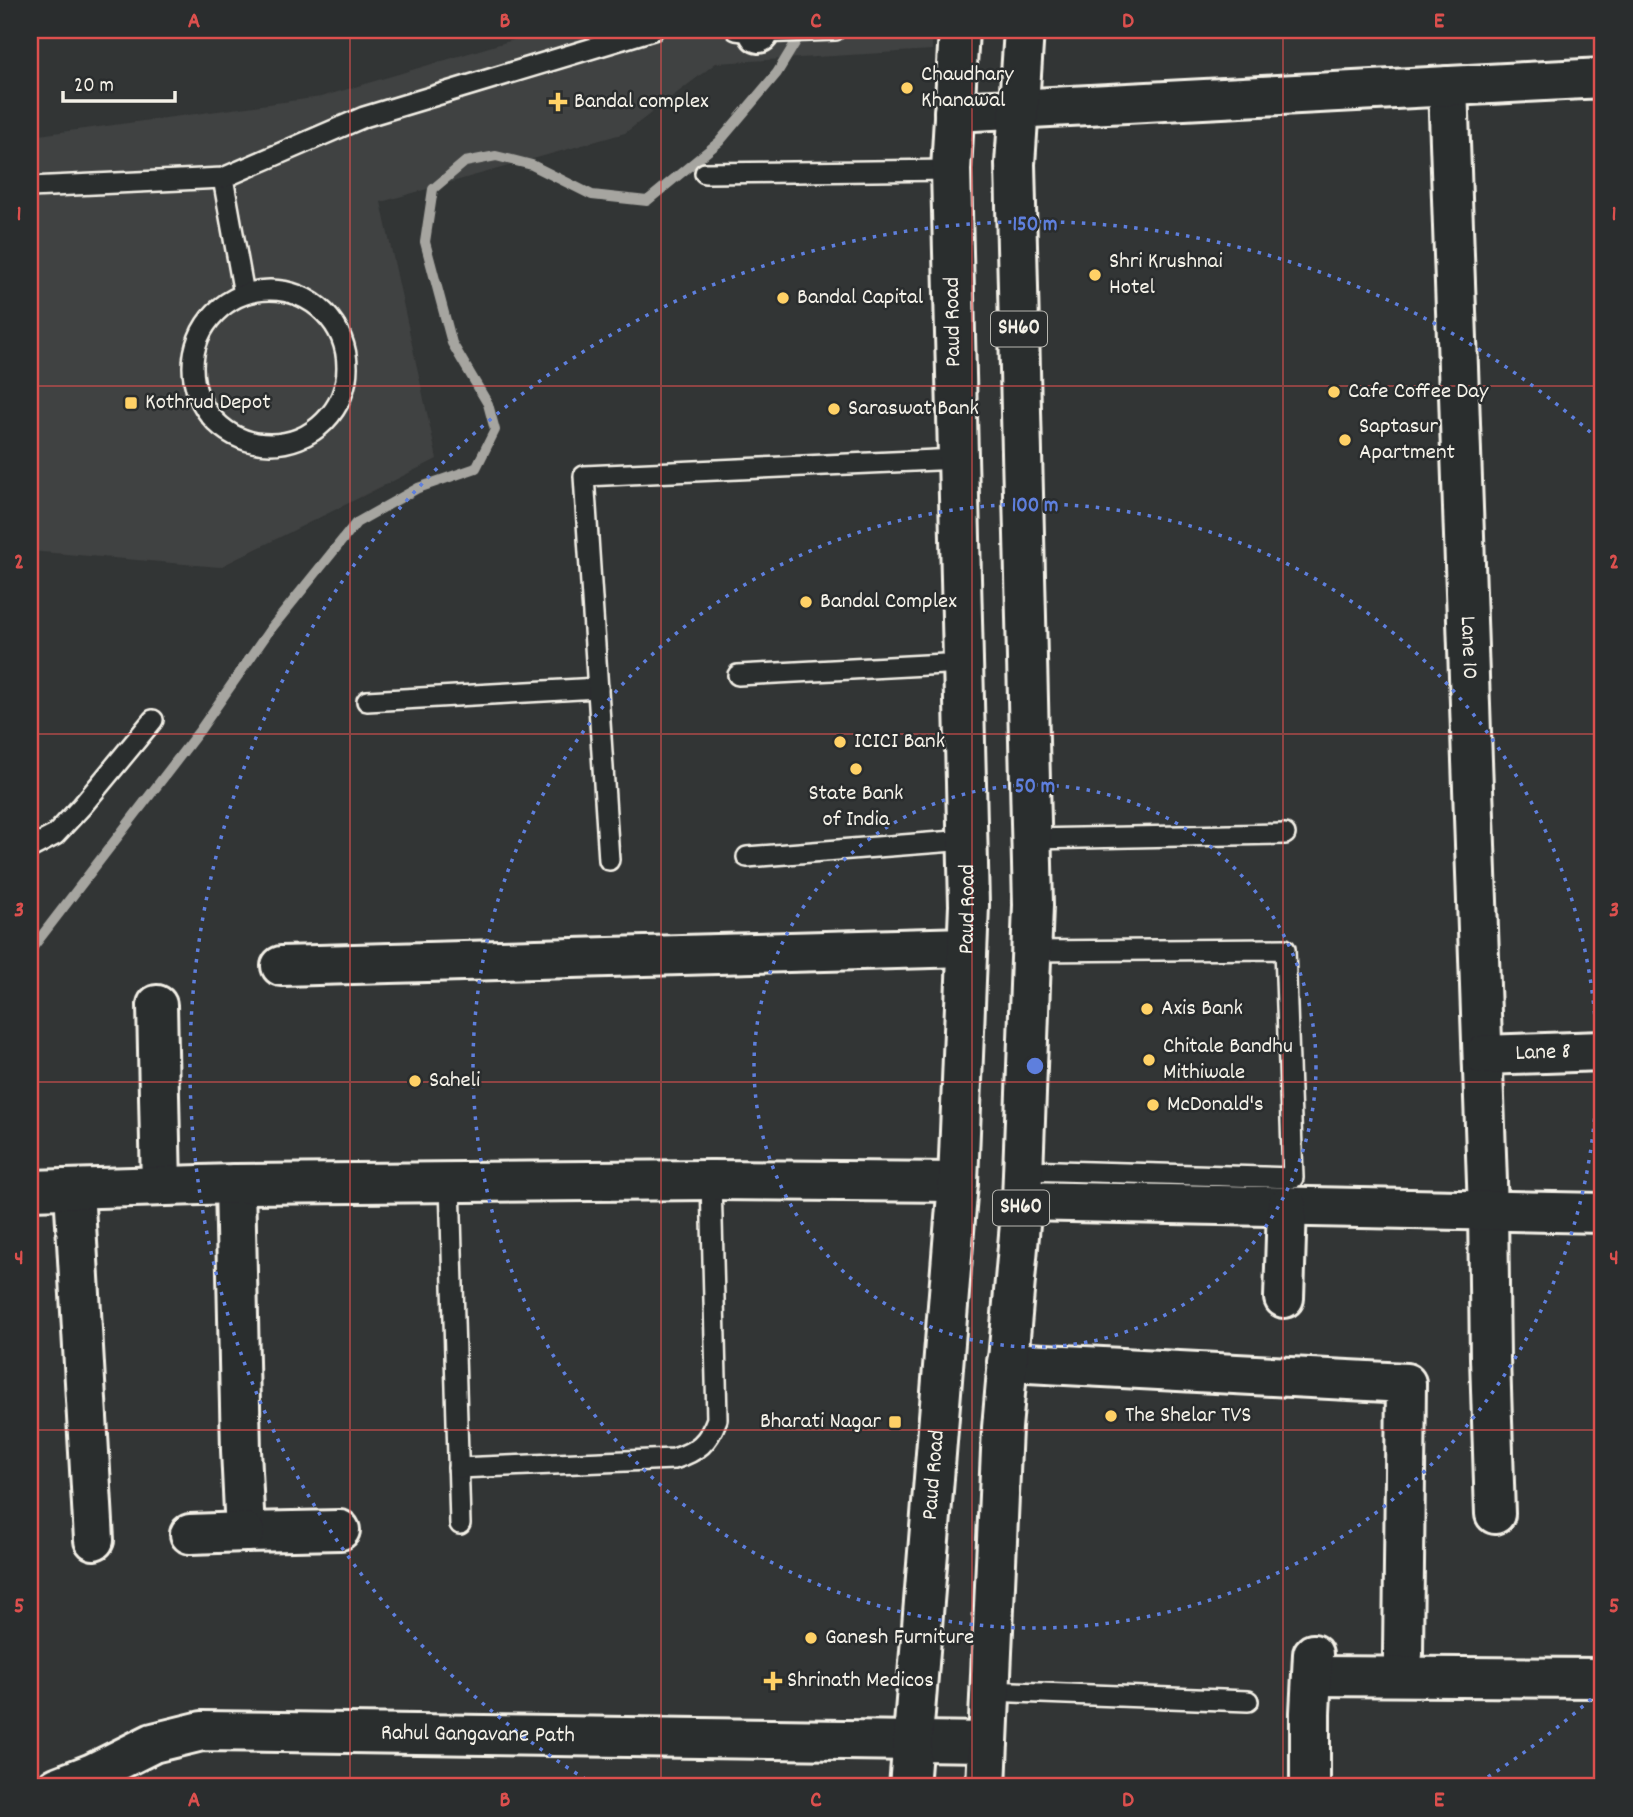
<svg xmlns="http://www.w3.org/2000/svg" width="1633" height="1817" viewBox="0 0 1633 1817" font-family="Dekko,sans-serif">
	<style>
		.built { fill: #404242 }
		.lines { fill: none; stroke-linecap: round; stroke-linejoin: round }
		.stream { stroke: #a6a5a0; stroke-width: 10 }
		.service-casing { stroke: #f4f1e8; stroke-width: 24 }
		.minor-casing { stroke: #f4f1e8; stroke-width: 44 }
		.tertiary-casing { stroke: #f4f1e8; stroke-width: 44 }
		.primary-casing { stroke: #f4f1e8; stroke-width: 44 }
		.service { stroke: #2a2d2e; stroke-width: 19 }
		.minor { stroke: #2a2d2e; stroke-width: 38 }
		.tertiary { stroke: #2a2d2e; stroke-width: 38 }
		.primary { stroke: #2a2d2e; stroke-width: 38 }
		.grid { fill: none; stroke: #dc504e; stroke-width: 2; stroke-opacity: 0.55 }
		.ring { fill: none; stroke: #5e7fdd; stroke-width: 3.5; stroke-dasharray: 3.5 7 }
		.poi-dot { fill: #ffd166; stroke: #2a2d2e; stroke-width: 2.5 }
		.labels { text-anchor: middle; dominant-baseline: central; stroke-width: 5; stroke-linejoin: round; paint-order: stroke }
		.shield { fill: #2a2d2e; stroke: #b7b6b0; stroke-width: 2 }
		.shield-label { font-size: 21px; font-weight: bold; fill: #f4f1e8 }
		.poi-label { font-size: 23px; fill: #f4f1e8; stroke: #2a2d2e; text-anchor: start }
		.street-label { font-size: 23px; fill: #f4f1e8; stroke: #2a2d2e }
		.centre { fill: #5e7fdd; stroke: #2a2d2e; stroke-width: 3.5 }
		.ring-label { font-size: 21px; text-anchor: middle; font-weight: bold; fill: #5e7fdd; stroke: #2a2d2e; stroke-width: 5; stroke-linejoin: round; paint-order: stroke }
		.neatline { fill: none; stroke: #dc504e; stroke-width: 2.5 }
		.grid-label { font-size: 23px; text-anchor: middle; font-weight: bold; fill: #dc504e }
	</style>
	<rect width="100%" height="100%" fill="#323535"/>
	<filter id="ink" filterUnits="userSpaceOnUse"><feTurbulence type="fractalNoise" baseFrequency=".0143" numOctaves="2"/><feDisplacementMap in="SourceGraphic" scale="14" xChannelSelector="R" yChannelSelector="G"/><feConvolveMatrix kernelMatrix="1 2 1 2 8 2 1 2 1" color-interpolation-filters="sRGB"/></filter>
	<g filter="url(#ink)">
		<polygon class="built" points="547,30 932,30 932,50 716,63 625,133 381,202 437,459 220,567 30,551 30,135 39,135 321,97"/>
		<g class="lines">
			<polyline class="stream" points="30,951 200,730 269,631 356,523 418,488 476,468 495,430 488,404 452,343 425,242 433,189 465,162 496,156 532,165 592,195 647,201 719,142 777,73 803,30"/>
			<g class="service-casing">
				<g id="service">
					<polyline points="736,30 759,33 835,30"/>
					<polyline points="705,173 951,170"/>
					<polyline points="223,178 244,294"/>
					<polyline points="30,187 223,178 364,117 653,30"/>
					<circle cx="270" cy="367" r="77"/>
					<polyline points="738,675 963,663"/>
					<polyline points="367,701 598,688"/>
					<polyline points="1031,839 1285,834"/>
					<polyline points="30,848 55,835 82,806 153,720"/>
					<polyline points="747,857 967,840"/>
					<polyline points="609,860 584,476 958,459"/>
					<polyline points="1023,1170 1293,1178 1285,949 1031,951"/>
					<polyline points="450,1183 460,1524"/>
					<path d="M458 1468 674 1459C698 1451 708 1443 717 1419L711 1180"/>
					<polyline points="990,1691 1248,1701"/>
				</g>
			</g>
			<g class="minor-casing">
				<g id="minor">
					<polyline points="758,30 759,33"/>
					<path id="s1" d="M1448 86 1488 1210 1490 1358 1495 1514"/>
					<polyline points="281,966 967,947"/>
					<polyline points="157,1005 161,1186"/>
					<path id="s2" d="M1483 1055 1603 1051"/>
					<polyline points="235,1184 241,1450 245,1532 340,1530"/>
					<polyline points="74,1189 94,1540"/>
					<polyline points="1022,1201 1603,1213"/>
					<polyline points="1284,1298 1287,1206"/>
					<polyline points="1007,1362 1406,1383 1403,1654"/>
					<polyline points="190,1534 245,1532"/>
					<polyline points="1313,1676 1603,1678"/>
					<polyline points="1310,1787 1310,1713 1313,1654"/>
				</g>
			</g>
			<g class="tertiary-casing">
				<g id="tertiary">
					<polyline points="954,112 1603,78"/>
					<polyline points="30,1190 235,1184 711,1180 958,1182"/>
					<path id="s3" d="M57 1787 93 1773 153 1743 202 1731 988 1742"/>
				</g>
			</g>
			<g class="primary-casing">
				<g id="primary">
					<path id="s4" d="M909 1787 958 1182 969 905 951 170 959 30"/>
					<polyline points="986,1787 1002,1428 1022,1201 1033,905 1015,164 1024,30"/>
				</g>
			</g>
			<use href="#service" class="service"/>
			<use href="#minor" class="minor"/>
			<use href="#tertiary" class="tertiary"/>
			<use href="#primary" class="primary"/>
		</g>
	</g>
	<path class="grid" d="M350 30V1787M661 30V1787M972 30V1787M1283 30V1787M30 386H1603M30 734H1603M30 1082H1603M30 1430H1603"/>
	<g class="ring">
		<circle cx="1035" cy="1066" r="281"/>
		<circle cx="1035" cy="1066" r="562"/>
		<path d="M1599 1692A843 843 0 0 1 1475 1785M595 1785A843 843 0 1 1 1599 440"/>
	</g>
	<g class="poi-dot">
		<circle cx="907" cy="88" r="7"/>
		<path d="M554.5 91.5h7v7h7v7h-7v7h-7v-7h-7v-7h7z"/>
		<circle cx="1095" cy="275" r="7"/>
		<circle cx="783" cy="298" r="7"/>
		<circle cx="1334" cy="392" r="7"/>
		<rect x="124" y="396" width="14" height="14" rx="3.5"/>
		<circle cx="834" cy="409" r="7"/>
		<circle cx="1345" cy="440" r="7"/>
		<circle cx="806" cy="602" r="7"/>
		<circle cx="840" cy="742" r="7"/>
		<circle cx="856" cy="769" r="7"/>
		<circle cx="1147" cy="1009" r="7"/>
		<circle cx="1149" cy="1060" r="7"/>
		<circle cx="415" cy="1081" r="7"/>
		<circle cx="1153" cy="1105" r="7"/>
		<circle cx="1111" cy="1416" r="7"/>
		<rect x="888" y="1415" width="14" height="14" rx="3.5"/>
		<circle cx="811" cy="1638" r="7"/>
		<path d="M769.5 1670.5h7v7h7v7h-7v7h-7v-7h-7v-7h7z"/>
	</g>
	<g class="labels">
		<g class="shield">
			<rect x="991" y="311.5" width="56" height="35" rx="5"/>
			<rect x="993" y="1190.5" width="56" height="35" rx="5"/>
		</g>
		<g class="shield-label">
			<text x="1019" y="329">SH60</text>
			<text x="1021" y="1208">SH60</text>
		</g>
		<g class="poi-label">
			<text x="921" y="75">Chaudhary<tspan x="921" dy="26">Khanawal</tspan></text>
			<text x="574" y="102">Bandal complex</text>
			<text x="1109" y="262">Shri Krushnai<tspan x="1109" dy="26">Hotel</tspan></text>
			<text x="797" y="298">Bandal Capital</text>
			<text x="1348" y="392">Cafe Coffee Day</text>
			<text x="145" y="403">Kothrud Depot</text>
			<text x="848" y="409">Saraswat Bank</text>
			<text x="1359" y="427">Saptasur<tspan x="1359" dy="26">Apartment</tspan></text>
			<text x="820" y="602">Bandal Complex</text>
			<text x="854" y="742">ICICI Bank</text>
			<text x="856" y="794" text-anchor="middle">State Bank<tspan x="856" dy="26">of India</tspan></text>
			<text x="1161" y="1009">Axis Bank</text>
			<text x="1163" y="1047">Chitale Bandhu<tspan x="1163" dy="26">Mithiwale</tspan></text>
			<text x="429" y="1081">Saheli</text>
			<text x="1167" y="1105">McDonald's</text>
			<text x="1125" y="1416">The Shelar TVS</text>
			<text x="881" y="1422" text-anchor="end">Bharati Nagar</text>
			<text x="825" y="1638">Ganesh Furniture</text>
			<text x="787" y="1681">Shrinath Medicos</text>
		</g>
		<g class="street-label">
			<text transform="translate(954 322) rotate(-91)">Paud Road</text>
			<text stroke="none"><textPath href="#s1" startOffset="562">Lane 10</textPath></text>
			<text stroke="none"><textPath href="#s4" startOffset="880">Paud Road</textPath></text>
			<text stroke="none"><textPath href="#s2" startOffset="60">Lane 8</textPath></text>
			<text stroke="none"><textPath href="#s4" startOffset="313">Paud Road</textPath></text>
			<text stroke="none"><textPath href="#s3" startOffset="432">Rahul Gangavane Path</textPath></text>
		</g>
	</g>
	<circle cx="1035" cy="1066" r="10" class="centre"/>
	<g class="ring-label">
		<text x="1035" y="230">150 m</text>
		<text x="1035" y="511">100 m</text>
		<text x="1035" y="792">50 m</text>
	</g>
	<rect width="1633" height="1817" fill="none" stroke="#2a2d2e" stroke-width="77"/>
	<path d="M63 91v10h112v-10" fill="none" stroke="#f4f1e8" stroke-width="3.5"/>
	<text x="74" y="91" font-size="21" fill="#f4f1e8" stroke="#2a2d2e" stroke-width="5" paint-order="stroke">20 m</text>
	<rect x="38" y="38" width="1556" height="1740" class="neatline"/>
	<g class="grid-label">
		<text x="194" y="27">A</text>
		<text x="505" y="27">B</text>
		<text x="816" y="27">C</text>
		<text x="1128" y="27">D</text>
		<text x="1439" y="27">E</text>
		<text x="19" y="220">1</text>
		<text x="1614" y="220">1</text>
		<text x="19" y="568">2</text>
		<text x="1614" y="568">2</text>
		<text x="19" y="916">3</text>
		<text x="1614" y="916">3</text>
		<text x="19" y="1264">4</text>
		<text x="1614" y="1264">4</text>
		<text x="19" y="1612">5</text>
		<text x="1614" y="1612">5</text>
		<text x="194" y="1806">A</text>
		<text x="505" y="1806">B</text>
		<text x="816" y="1806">C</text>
		<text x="1128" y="1806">D</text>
		<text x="1439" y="1806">E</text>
	</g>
</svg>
